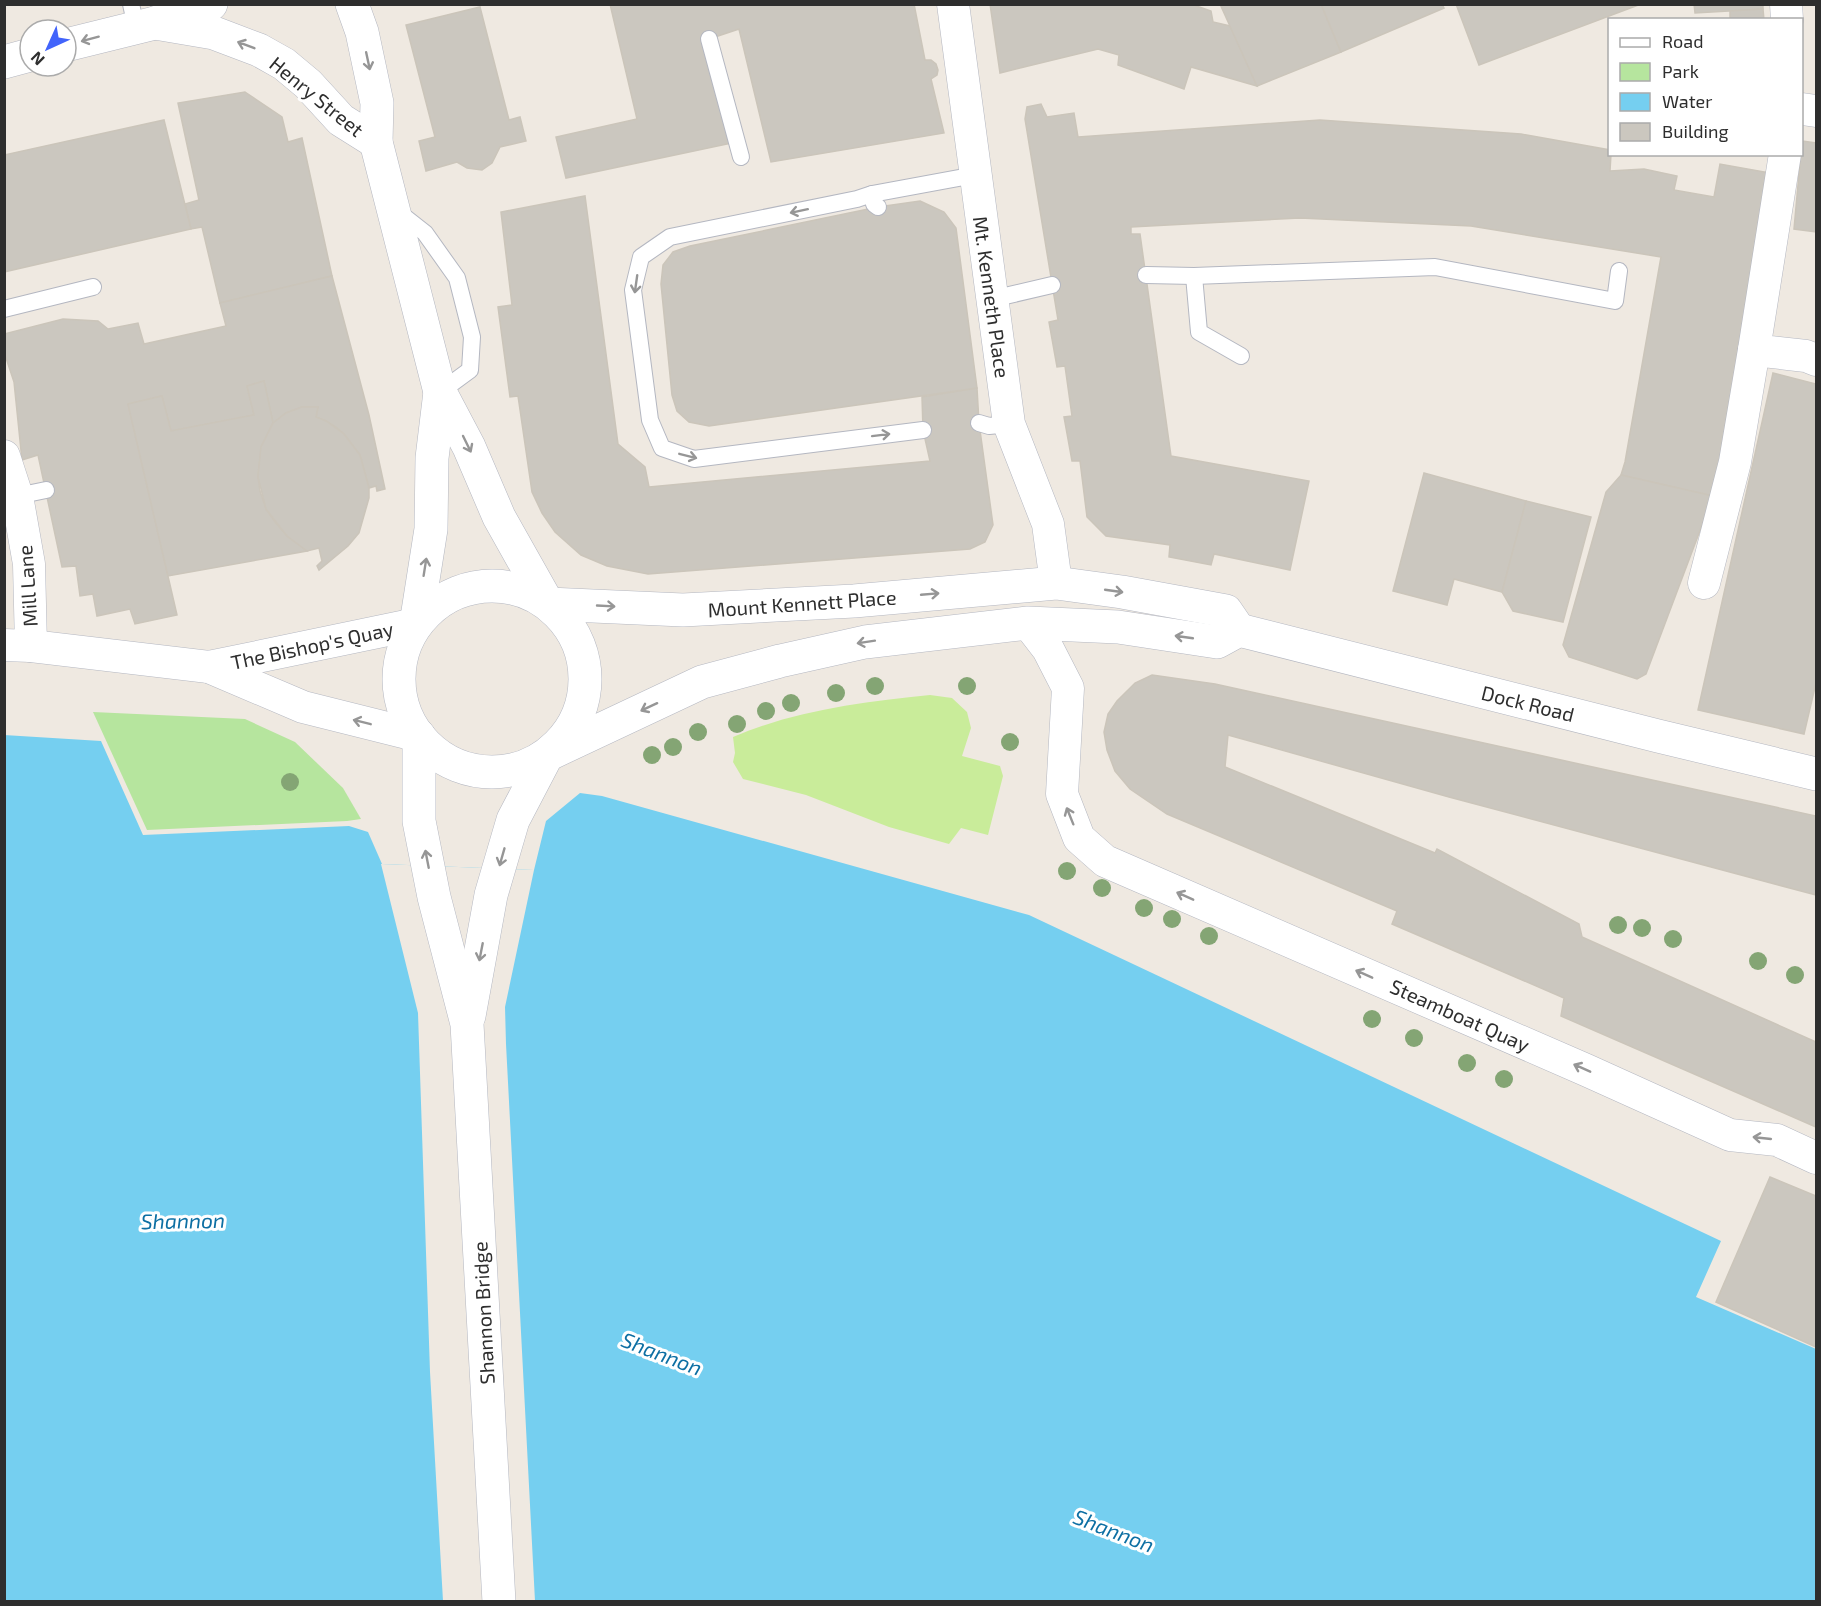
<svg xmlns="http://www.w3.org/2000/svg" width="1821" height="1606" viewBox="0 0 1821 1606" font-family="'Exo 2',sans-serif">
	<style>
		.green { fill: #b6e59e }
		.pitch { fill: #c9ec9a }
		.water { fill: #75cff0 }
		.pier { fill: #efe9e1 }
		.building { fill: #cbc7bf; stroke: #cbc5ba; stroke-width: 1.5 }
		.lines { fill: none; stroke-linecap: round; stroke-linejoin: round }
		.lane-casing { stroke: #b4b7c1; stroke-width: 18 }
		.street-casing { stroke: #b4b7c1; stroke-width: 33 }
		.secondary-casing { stroke: #b4b7c1; stroke-width: 34 }
		.lane { stroke: #fff; stroke-width: 16 }
		.street { stroke: #fff; stroke-width: 32 }
		.secondary { stroke: #fff; stroke-width: 33 }
		.tree { fill: #84a574 }
		.oneway { stroke: #969696 }
		.labels { text-anchor: middle; dominant-baseline: central; stroke-width: 6; stroke-linejoin: round; paint-order: stroke }
		.street-label { font-size: 20px; fill: #2e2e2e; stroke: #fff }
		.water-label { font-size: 21px; font-style: italic; fill: #0d6fa3; stroke: #fff }
	</style>
	<rect width="100%" height="100%" fill="#efe9e1"/>
	<polygon class="green" points="93,712 245,719 295,742 343,788 361,819 347,821 147,830"/>
	<path class="pitch" d="M930 695 952 698 967 712 971 728 962 756 1000 766 1003 776 988 835 961 828 949 844 889 827 806 795 743 779 733 762 735 753 733 737C796 710 863 702 930 695Z"/>
	<polygon class="water" points="4,735 101,741 143,835 349,826 368,832 382,864 534,870 546,821 580,793 602,796 1029,915 1721,1241 1696,1297 1816,1349 1816,1601 5,1601"/>
	<polygon class="pier" points="381,864 534,870 505,1007 506,1044 535,1601 443,1601 430,1372 418,1013"/>
	<g class="building">
		<polygon points="610,4 914,4 925,60 931,60 936,64 938,70 937,75 931,79 944,133 771,162 739,29 706,40 732,143 566,178 556,137 637,119"/>
		<polygon points="990,4 1191,4 1211,11 1213,22 1230,26 1257,86 1191,67 1184,89 1118,65 1119,55 1098,49 1000,73"/>
		<polygon points="1220,4 1321,4 1341,52 1257,86"/>
		<polygon points="1321,4 1442,4 1444,8 1341,52"/>
		<polygon points="1456,4 1641,4 1479,65"/>
		<polygon points="1694,4 1763,4 1763,9 1695,13"/>
		<polygon points="480,7 509,120 520,117 526,141 500,147 492,163 482,170 467,168 457,162 426,171 419,141 435,137 406,25"/>
		<polygon points="1763,9 1764,20 1730,20 1730,11"/>
		<polygon points="245,92 282,117 288,142 302,138 332,276 220,303 202,227 191,229 185,204 199,200 178,103"/>
		<polygon points="1041,104 1047,117 1074,113 1078,137 1320,120 1521,134 1610,150 1610,154 1611,154 1610,171 1644,169 1677,176 1674,190 1714,197 1720,164 1776,174 1713,496 1621,475 1625,462 1661,257 1471,226 1300,218 1131,227 1131,234 1140,234 1171,456 1309,481 1290,570 1214,554 1211,565 1169,557 1170,545 1106,536 1087,517 1080,461 1072,461 1064,417 1072,416 1065,366 1057,367 1049,322 1058,320 1025,119 1027,107"/>
		<polygon points="164,120 191,229 4,272 4,155"/>
		<polygon points="1802,141 1816,143 1816,232 1794,229"/>
		<polygon points="585,196 618,444 645,467 649,487 930,461 923,430 922,397 977,388 979,423 993,525 985,542 970,549 648,574 607,566 581,555 555,532 542,513 532,492 518,396 510,397 498,307 512,305 501,212"/>
		<polygon points="920,201 944,212 956,228 977,388 709,426 689,422 677,411 672,395 661,284 663,265 673,252 690,246 878,207"/>
		<polygon points="332,276 369,415 385,489 377,491 376,486 369,488 360,455 344,434 336,427 326,421 316,417 318,407 302,407 286,413 273,423 264,381 247,386 254,415 171,431 162,396 128,404 177,615 135,624 130,609 97,616 93,594 80,596 76,566 62,567 38,455 22,460 14,382 4,352 4,334 63,319 98,321 108,329 138,323 144,344 226,326 220,303"/>
		<polygon points="1773,373 1816,384 1816,683 1804,734 1698,710"/>
		<polygon points="264,381 273,423 261,447 258,477 260,491 266,509 275,522 287,536 307,551 168,576 128,404 162,396 171,431 254,415 247,386"/>
		<polygon points="302,407 318,407 316,417 326,421 344,434 360,455 369,488 369,498 359,533 348,546 319,570 317,566 322,561 319,548 307,551 287,536 266,509 258,477 261,447 273,423 286,413"/>
		<polygon points="1424,473 1526,501 1502,592 1454,579 1447,605 1393,591"/>
		<polygon points="1621,475 1713,496 1646,674 1637,679 1569,657 1563,645 1606,492"/>
		<polygon points="1526,501 1591,517 1563,622 1513,611 1502,592"/>
		<polygon points="1152,675 1215,684 1816,816 1816,895 1449,797 1228,735 1225,767 1435,853 1437,849 1579,924 1582,937 1816,1042 1816,1127 1561,1016 1564,998 1392,924 1397,911 1167,814 1130,789 1115,771 1107,750 1104,732 1108,714 1117,701 1135,683"/>
		<polygon points="1770,1177 1816,1196 1816,1347 1716,1302"/>
	</g>
	<g class="lines">
		<g class="lane-casing">
			<g id="lane">
				<polyline points="131,4 136,27"/>
				<polyline points="709,39 741,157"/>
				<polyline points="872,194 874,204 878,207"/>
				<polyline points="397,211 425,233 457,278 472,337 470,370 440,392"/>
				<polyline points="1146,275 1194,276 1435,267 1615,301 1619,271"/>
				<polyline points="1194,276 1199,332 1241,356"/>
				<polyline points="992,299 1052,285"/>
				<polyline points="4,309 93,287"/>
				<polyline points="979,423 989,426 1009,424"/>
				<polyline points="923,430 694,459 662,448 650,420 633,290 641,257 670,237 857,199 872,194 975,175"/>
				<polyline points="17,496 46,490"/>
			</g>
		</g>
		<g class="street-casing">
			<g id="street">
				<polyline points="953,4 1009,424 1048,524 1056,583"/>
				<polyline points="1786,4 1787,20"/>
				<polyline points="1802,109 1816,111"/>
				<polyline points="1785,154 1754,350 1806,356 1816,360"/>
				<polyline points="4,456 17,496 29,564 31,646"/>
				<polyline points="1704,583 1735,462 1754,350"/>
				<polyline points="1028,623 1048,649 1068,688 1062,794 1079,838 1105,861 1586,1070 1730,1135 1777,1140 1816,1158"/>
				<polyline points="4,645 31,646 209,667 303,707 419,736"/>
				<polyline points="209,667 416,624"/>
			</g>
		</g>
		<g class="secondary-casing">
			<g id="secondary">
				<polyline points="352,4 362,32 377,103 376,142 440,392 469,447 499,517 548,604"/>
				<polyline points="155,23 214,33 259,50 284,64 308,84 341,120 376,142"/>
				<polyline points="66,45 155,23 211,4"/>
				<polyline points="4,62 30,55"/>
				<circle cx="492" cy="679" r="93"/>
				<polyline points="548,604 683,610 854,601 1056,583 1122,592 1226,611 1239,630"/>
				<polyline points="416,624 431,529 432,458 440,392"/>
				<polyline points="419,736 419,821 434,897 467,1024 499,1602"/>
				<polyline points="547,755 702,682 780,661 865,642 1028,623 1118,627 1217,642 1239,630 1658,736 1816,774"/>
				<polyline points="469,1016 491,895 513,820 547,755"/>
			</g>
		</g>
		<use href="#lane" class="lane"/>
		<use href="#street" class="street"/>
		<use href="#secondary" class="secondary"/>
	</g>
	<g class="tree">
		<circle cx="875" cy="686" r="9"/>
		<circle cx="967" cy="686" r="9"/>
		<circle cx="836" cy="693" r="9"/>
		<circle cx="791" cy="703" r="9"/>
		<circle cx="766" cy="711" r="9"/>
		<circle cx="737" cy="724" r="9"/>
		<circle cx="698" cy="732" r="9"/>
		<circle cx="1010" cy="742" r="9"/>
		<circle cx="673" cy="747" r="9"/>
		<circle cx="652" cy="755" r="9"/>
		<circle cx="290" cy="782" r="9"/>
		<circle cx="1067" cy="871" r="9"/>
		<circle cx="1102" cy="888" r="9"/>
		<circle cx="1144" cy="908" r="9"/>
		<circle cx="1172" cy="919" r="9"/>
		<circle cx="1618" cy="925" r="9"/>
		<circle cx="1642" cy="928" r="9"/>
		<circle cx="1209" cy="936" r="9"/>
		<circle cx="1673" cy="939" r="9"/>
		<circle cx="1758" cy="961" r="9"/>
		<circle cx="1795" cy="975" r="9"/>
		<circle cx="1372" cy="1019" r="9"/>
		<circle cx="1414" cy="1038" r="9"/>
		<circle cx="1467" cy="1063" r="9"/>
		<circle cx="1504" cy="1079" r="9"/>
	</g>
	<defs><path id="oneway-shaft" d="M-6 0H5M1.5-3L5.5 0L1.5 3" fill="none" stroke-width="1.6" stroke-linecap="round" stroke-linejoin="round" transform="scale(1.5)"/></defs>
	<g class="oneway">
		<use href="#oneway-shaft" transform="translate(90 39) rotate(165)"/>
		<use href="#oneway-shaft" transform="translate(246 45) rotate(-159)"/>
		<use href="#oneway-shaft" transform="translate(368 61) rotate(78)"/>
		<use href="#oneway-shaft" transform="translate(799 211) rotate(168)"/>
		<use href="#oneway-shaft" transform="translate(636 284) rotate(98)"/>
		<use href="#oneway-shaft" transform="translate(881 435) rotate(-7)"/>
		<use href="#oneway-shaft" transform="translate(467 444) rotate(64)"/>
		<use href="#oneway-shaft" transform="translate(688 456) rotate(14)"/>
		<use href="#oneway-shaft" transform="translate(425 567) rotate(-81)"/>
		<use href="#oneway-shaft" transform="translate(1114 591) rotate(8)"/>
		<use href="#oneway-shaft" transform="translate(930 594) rotate(-5)"/>
		<use href="#oneway-shaft" transform="translate(606 606) rotate(3)"/>
		<use href="#oneway-shaft" transform="translate(1184 637) rotate(-172)"/>
		<use href="#oneway-shaft" transform="translate(866 642) rotate(171)"/>
		<use href="#oneway-shaft" transform="translate(649 707) rotate(155)"/>
		<use href="#oneway-shaft" transform="translate(362 722) rotate(-166)"/>
		<use href="#oneway-shaft" transform="translate(1070 816) rotate(-112)"/>
		<use href="#oneway-shaft" transform="translate(502 857) rotate(106)"/>
		<use href="#oneway-shaft" transform="translate(427 859) rotate(-101)"/>
		<use href="#oneway-shaft" transform="translate(1185 896) rotate(-156)"/>
		<use href="#oneway-shaft" transform="translate(481 952) rotate(101)"/>
		<use href="#oneway-shaft" transform="translate(1364 974) rotate(-156)"/>
		<use href="#oneway-shaft" transform="translate(1582 1068) rotate(-156)"/>
		<use href="#oneway-shaft" transform="translate(1762 1138) rotate(-174)"/>
	</g>
	<g class="labels">
		<g class="street-label">
			<text transform="translate(317 96) rotate(39)">Henry Street</text>
			<text transform="translate(992 297) rotate(82)">Mt. Kenneth Place</text>
			<text transform="translate(27 586) rotate(-94)">Mill Lane</text>
			<text transform="translate(802 603) rotate(-4)">Mount Kennett Place</text>
			<text transform="translate(312 645) rotate(-12)">The Bishop's Quay</text>
			<text transform="translate(1528 703) rotate(14)">Dock Road</text>
			<text transform="translate(1460 1015) rotate(24)">Steamboat Quay</text>
			<text transform="translate(483 1313) rotate(-93)">Shannon Bridge</text>
		</g>
		<g class="water-label">
			<text transform="translate(183 1220) rotate(-1)">Shannon</text>
			<text transform="translate(662 1353) rotate(21)">Shannon</text>
			<text transform="translate(1114 1530) rotate(21)">Shannon</text>
		</g>
	</g>
	<rect width="1821" height="1606" fill="none" stroke="#2e2e2e" stroke-width="12"/>
	<rect x="1608" y="18" width="195" height="138" fill="#ffffff" stroke="#ababab" stroke-width="1.5"/>
	<rect x="1620" y="38" width="30" height="9" fill="#ffffff" stroke="#ababab" stroke-width="1.5"/>
	<text x="1662" y="48" font-size="18" fill="#2e2e2e">Road</text>
	<rect x="1620" y="63" width="30" height="18" fill="#b6e59e" stroke="#ababab" stroke-width="1.5"/>
	<text x="1662" y="78" font-size="18" fill="#2e2e2e">Park</text>
	<rect x="1620" y="93" width="30" height="18" fill="#75cff0" stroke="#ababab" stroke-width="1.5"/>
	<text x="1662" y="108" font-size="18" fill="#2e2e2e">Water</text>
	<rect x="1620" y="123" width="30" height="18" fill="#cbc7bf" stroke="#ababab" stroke-width="1.5"/>
	<text x="1662" y="138" font-size="18" fill="#2e2e2e">Building</text>
	<g transform="translate(48 48) rotate(225)"><circle r="28" fill="#ffffff" stroke="#ababab" stroke-width="1.5"/>
	<path d="M0-4.5L10 22L0 15L-10 22Z" fill="#4264fb"/>
	<text y="-9" font-size="16" font-weight="bold" text-anchor="middle" fill="#2e2e2e">N</text>
	</g>
</svg>
